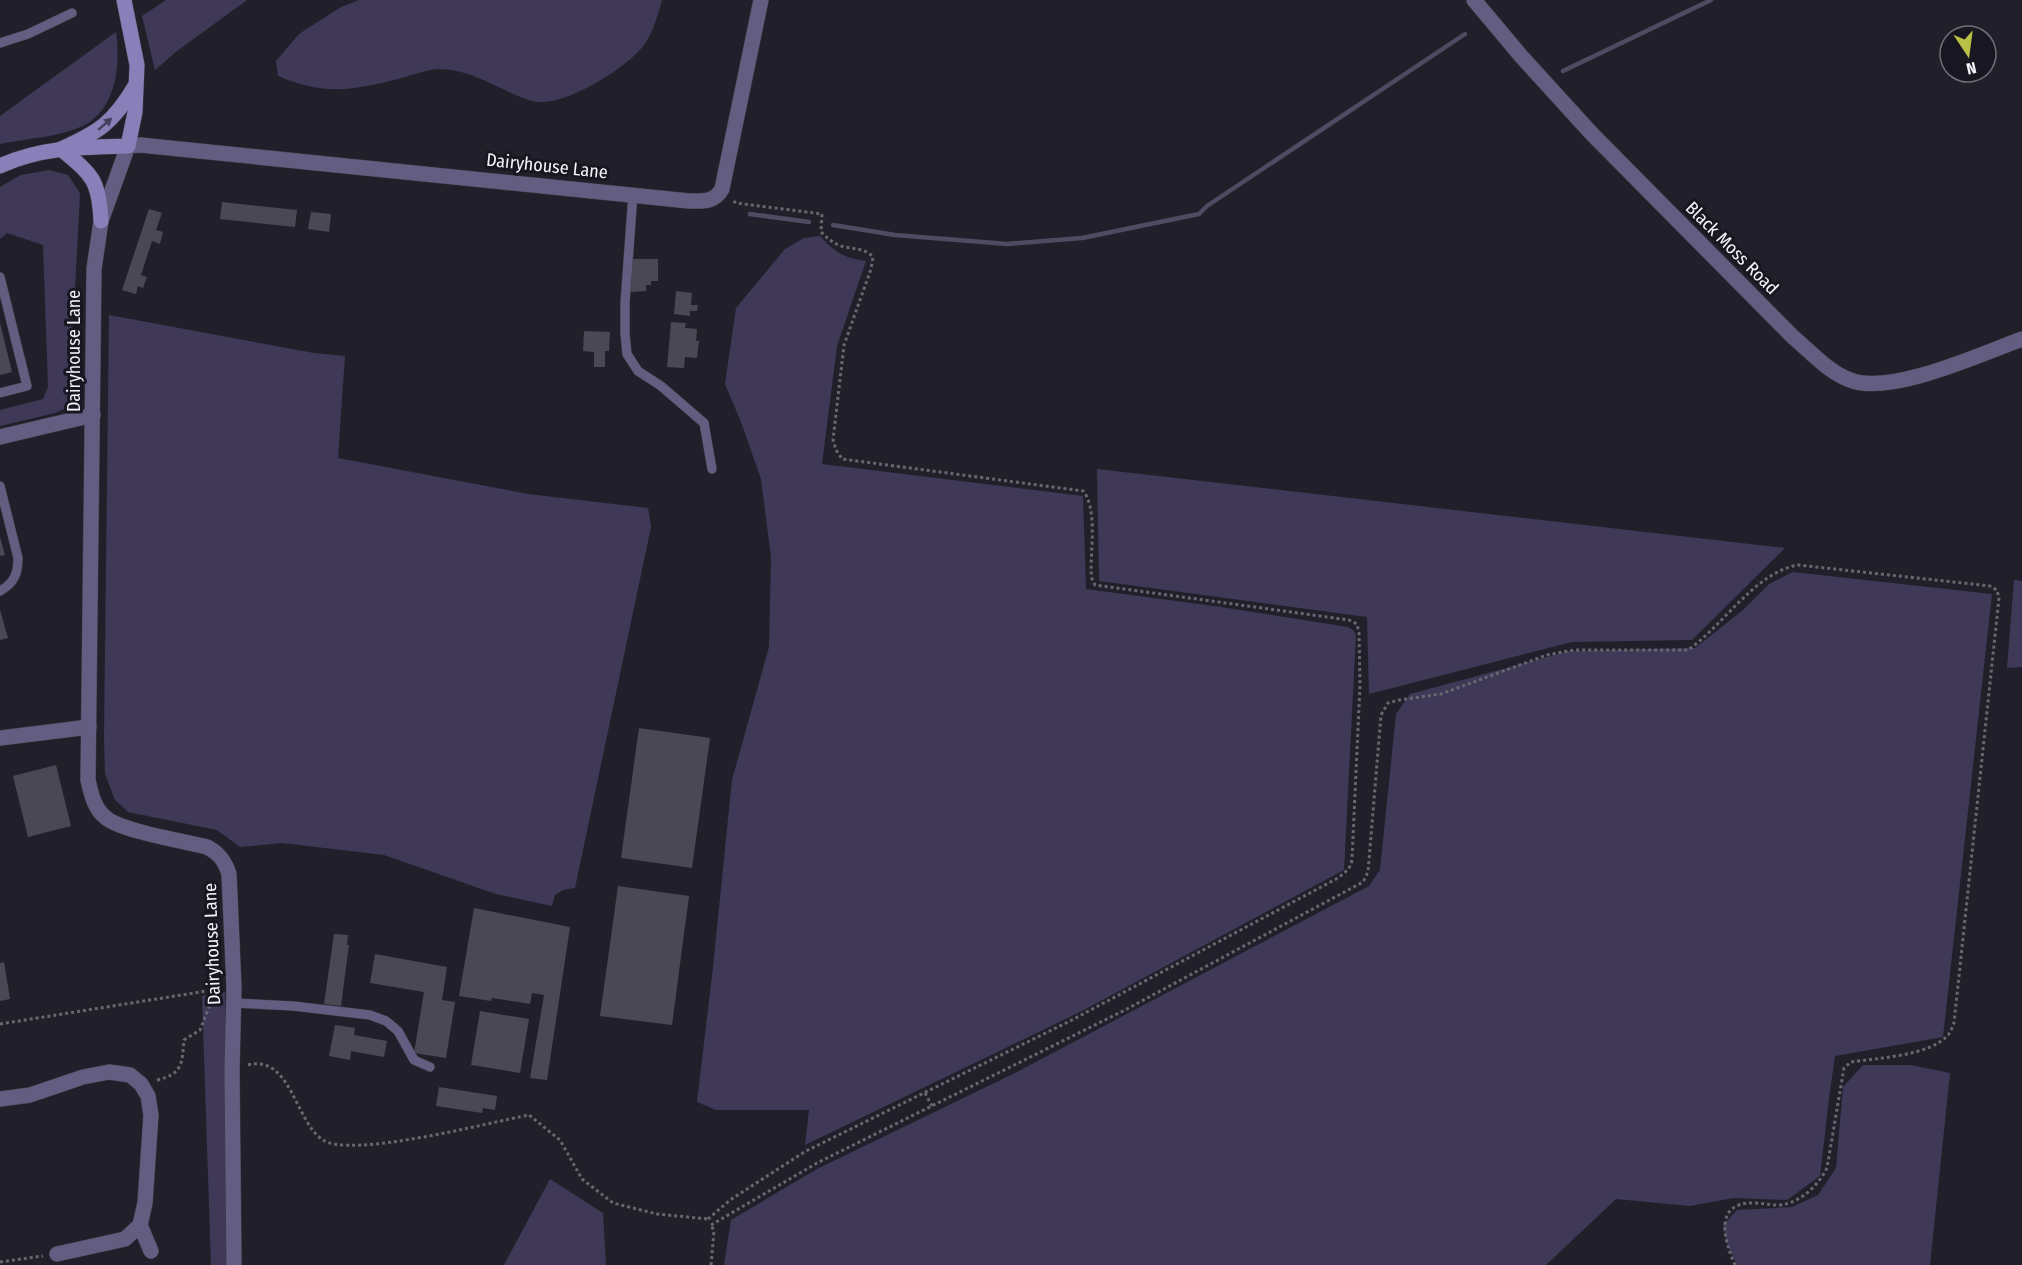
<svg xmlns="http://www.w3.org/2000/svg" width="2022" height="1265" viewBox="0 0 2022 1265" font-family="'Fira Sans Condensed',sans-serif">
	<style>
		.green { fill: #3f3957 }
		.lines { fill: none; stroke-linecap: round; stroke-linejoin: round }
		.stream { stroke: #514a63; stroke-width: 4.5 }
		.building { fill: #494854 }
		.lane-casing { stroke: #3f3e47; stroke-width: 10 }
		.street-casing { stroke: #3f3e47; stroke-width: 16 }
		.secondary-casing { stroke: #3f3e47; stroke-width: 16 }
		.path { stroke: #686770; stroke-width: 3; stroke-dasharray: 3 3; stroke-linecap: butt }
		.lane { stroke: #645d82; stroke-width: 9 }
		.street { stroke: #645d82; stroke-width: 15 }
		.secondary { stroke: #897fb9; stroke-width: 15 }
		.oneway { fill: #45405e }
		.labels { text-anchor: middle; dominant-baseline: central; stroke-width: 6; stroke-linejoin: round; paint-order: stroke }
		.street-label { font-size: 18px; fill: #f4f3fb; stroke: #181621 }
	</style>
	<rect width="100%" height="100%" fill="#21202a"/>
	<g class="green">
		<polygon points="166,0 247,0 177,51 155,70 142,16"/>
		<path d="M359 0H662C657 18 651 40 637 53 617 73 560 109 532 101 500 91 473 69 438 69 425 70 410 76 398 79 350 91 324 95 278 76L276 61 299 34 341 7Z"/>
		<path d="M116 32C121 66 116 114 78 128 57 137 23 139 0 144V116Z"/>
		<polygon points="49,170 68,175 80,193 70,386 73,397 66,408 55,413 0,426 0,410 43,399 48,387 43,245 7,233 0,239 0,187 21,175"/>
		<path d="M820 236C835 252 843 258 866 261L837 346 822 464 1083 496 1086 589 1221 607 1348 627 1353 630 1356 635 1344 870 1082 1011 805 1145 809 1110H716L697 1102 713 967 732 780 769 647 771 557 761 479 741 422 725 384 736 308 785 249 804 238Z"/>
		<polygon points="109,315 314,353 345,356 338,458 528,494 648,508 651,527 575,888 563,890 555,895 552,906 496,894 384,855 282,843 240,847 217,830 128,812 115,800 105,774 104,736"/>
		<polygon points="1097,469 1785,548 1692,640 1572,642 1369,694 1367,617 1099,581"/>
		<polygon points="1793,572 1992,594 1943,1037 1835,1056 1829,1098 1820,1176 1787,1200 1733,1198 1690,1206 1616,1199 1546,1265 724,1265 731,1220 817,1169 1015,1073 1369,886 1380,870 1396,714 1410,694 1570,651 1695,648 1743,610 1769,584"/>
		<polygon points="2014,580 2022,581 2022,667 2007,668"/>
		<polygon points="225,992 228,1265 211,1265 202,996"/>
		<polygon points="1863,1065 1910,1065 1950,1073 1930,1265 1737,1265 1727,1244 1723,1225 1737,1210 1792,1207 1818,1195 1836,1168 1843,1087"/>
		<polygon points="550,1179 603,1213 606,1265 504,1265"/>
	</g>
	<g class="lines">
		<g class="stream">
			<polyline points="1563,71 1711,0"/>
			<polyline points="750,214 809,222"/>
			<polyline points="833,225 895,235 1007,244 1082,238 1199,214 1207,206 1465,34"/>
		</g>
	</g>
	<g class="building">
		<polygon points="222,202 297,210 295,227 220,219"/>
		<polygon points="149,209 162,213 156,230 163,232 160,244 152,241 141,275 147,277 143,288 138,286 136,294 122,290"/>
		<polygon points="311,212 331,214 329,232 308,229"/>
		<polygon points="631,259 658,259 658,281 651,281 651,285 646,285 646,291 631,292"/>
		<polygon points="676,291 692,293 691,305 698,305 697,311 690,311 690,316 674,314"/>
		<polygon points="671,322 686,323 685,328 697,329 696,341 699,341 697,358 685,357 684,368 667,367"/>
		<polygon points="0,323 12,372 0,375"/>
		<polygon points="584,331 610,332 609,351 605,351 605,367 594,367 594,352 583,351"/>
		<polygon points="0,537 5,555 0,556"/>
		<polygon points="0,610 8,638 0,640"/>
		<polygon points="639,728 710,738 692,868 621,858"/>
		<polygon points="56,765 71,826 28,837 13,776"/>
		<polygon points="618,886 689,896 672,1025 600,1016"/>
		<polygon points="474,908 570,927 547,1080 530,1078 544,995 532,993 530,1004 492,998 491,1001 459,996"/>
		<polygon points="334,934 348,935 347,945 349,945 341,1006 324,1004"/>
		<polygon points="375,954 447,967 442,1000 455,1002 446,1058 414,1053 424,992 370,983"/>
		<polygon points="4,962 10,999 0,1001 0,963"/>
		<polygon points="480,1011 529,1019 520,1073 471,1065"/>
		<polygon points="335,1025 355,1028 354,1035 387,1041 384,1057 351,1051 350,1060 329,1056"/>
		<polygon points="439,1087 497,1096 495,1110 483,1108 482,1113 436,1106"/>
	</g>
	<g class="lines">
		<g class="lane-casing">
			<g id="lane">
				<polyline points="0,43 28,34 72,13"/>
				<polyline points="633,194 625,303 625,334 627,354 638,371 661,386 704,423 712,469"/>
				<polyline points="0,277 27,386 0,393"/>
				<path d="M0 486 18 558C18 574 14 583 0 591"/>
				<polyline points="234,1003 293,1006 370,1015 386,1021 398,1031 414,1060 430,1067"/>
			</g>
		</g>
		<g class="street-casing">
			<g id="street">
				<path d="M1474 0 1521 56 1592 134 1793 337C1811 352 1830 374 1853 381 1894 394 1981 354 2022 339"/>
				<polyline points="0,437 93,415"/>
				<polyline points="0,738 89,727"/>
				<polyline points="0,1099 30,1095 83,1077 109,1072 130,1075 141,1084 148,1096 151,1115 145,1203 140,1225 125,1239 57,1254"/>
				<polyline points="140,1225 151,1251"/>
				<path d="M234 1265 232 1070 234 987 229 874C225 861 219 853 207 847 184 841 120 831 105 817 94 808 91 793 88 780L94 269 101 221 128 146 140 145 689 201C702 201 714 203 722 189L761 0"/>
			</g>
		</g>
		<g class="secondary-casing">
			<g id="secondary">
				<path d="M0 166C41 147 83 147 128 146L135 112 137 65 124 0"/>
				<path d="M101 221C99 179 92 175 61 149 99 132 113 123 135 86"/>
			</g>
		</g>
		<g class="path">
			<polyline points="0,1024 219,989"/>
			<path d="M248 1065C291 1054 295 1122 323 1140 351 1159 491 1122 529 1115L560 1140 582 1179 613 1203 657 1214 708 1219"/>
			<path d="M157 1080C183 1074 182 1063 184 1040L200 1030 209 1007 217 993"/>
			<polyline points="925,1093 932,1106"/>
			<path d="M708 1219 730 1200 806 1151 1070 1021 1338 878C1345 872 1351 869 1352 859L1360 685 1359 633 1357 624 1349 620 1095 585 1092 579 1091 571C1091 550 1097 506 1083 491L842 459 836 450 833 440 844 345 871 269 873 257C865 248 852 249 841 246 833 243 827 238 821 232L822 214 736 203 732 200"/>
			<path d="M711 1225 817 1163 1125 1010 1363 882 1368 872 1381 715 1388 703 1399 700 1441 694 1547 655 1574 650H1688C1724 625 1754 573 1798 565L1990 586 1997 590 1999 598 1954 1023C1952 1027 1951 1032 1948 1035 1930 1056 1877 1058 1851 1062L1844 1068 1827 1168C1819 1184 1804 1199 1786 1204 1777 1207 1764 1203 1754 1203 1713 1202 1724 1240 1735 1265"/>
			<polyline points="0,1262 43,1256"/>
			<polyline points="711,1265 714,1231 711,1225"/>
		</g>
		<use href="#lane" class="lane"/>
		<use href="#street" class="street"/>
		<use href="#secondary" class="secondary"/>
	</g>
	<defs><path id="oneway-solid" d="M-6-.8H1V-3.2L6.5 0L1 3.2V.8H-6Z" transform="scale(1.5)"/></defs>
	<use class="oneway" href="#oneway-solid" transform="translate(105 124) rotate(-41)"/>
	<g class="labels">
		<g class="street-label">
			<text transform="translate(547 166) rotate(6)">Dairyhouse Lane</text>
			<text transform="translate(1732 248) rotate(45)">Black Moss Road</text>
			<text transform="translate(74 351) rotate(-90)">Dairyhouse Lane</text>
			<text transform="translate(212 944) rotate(-92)">Dairyhouse Lane</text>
		</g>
	</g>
	<g transform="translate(1968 54) rotate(167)"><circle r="28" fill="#181621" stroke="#706e78" stroke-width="1.5"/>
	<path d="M0-4.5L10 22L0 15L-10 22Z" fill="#bac045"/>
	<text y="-9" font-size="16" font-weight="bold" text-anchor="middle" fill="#f4f3fb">N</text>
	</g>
</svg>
